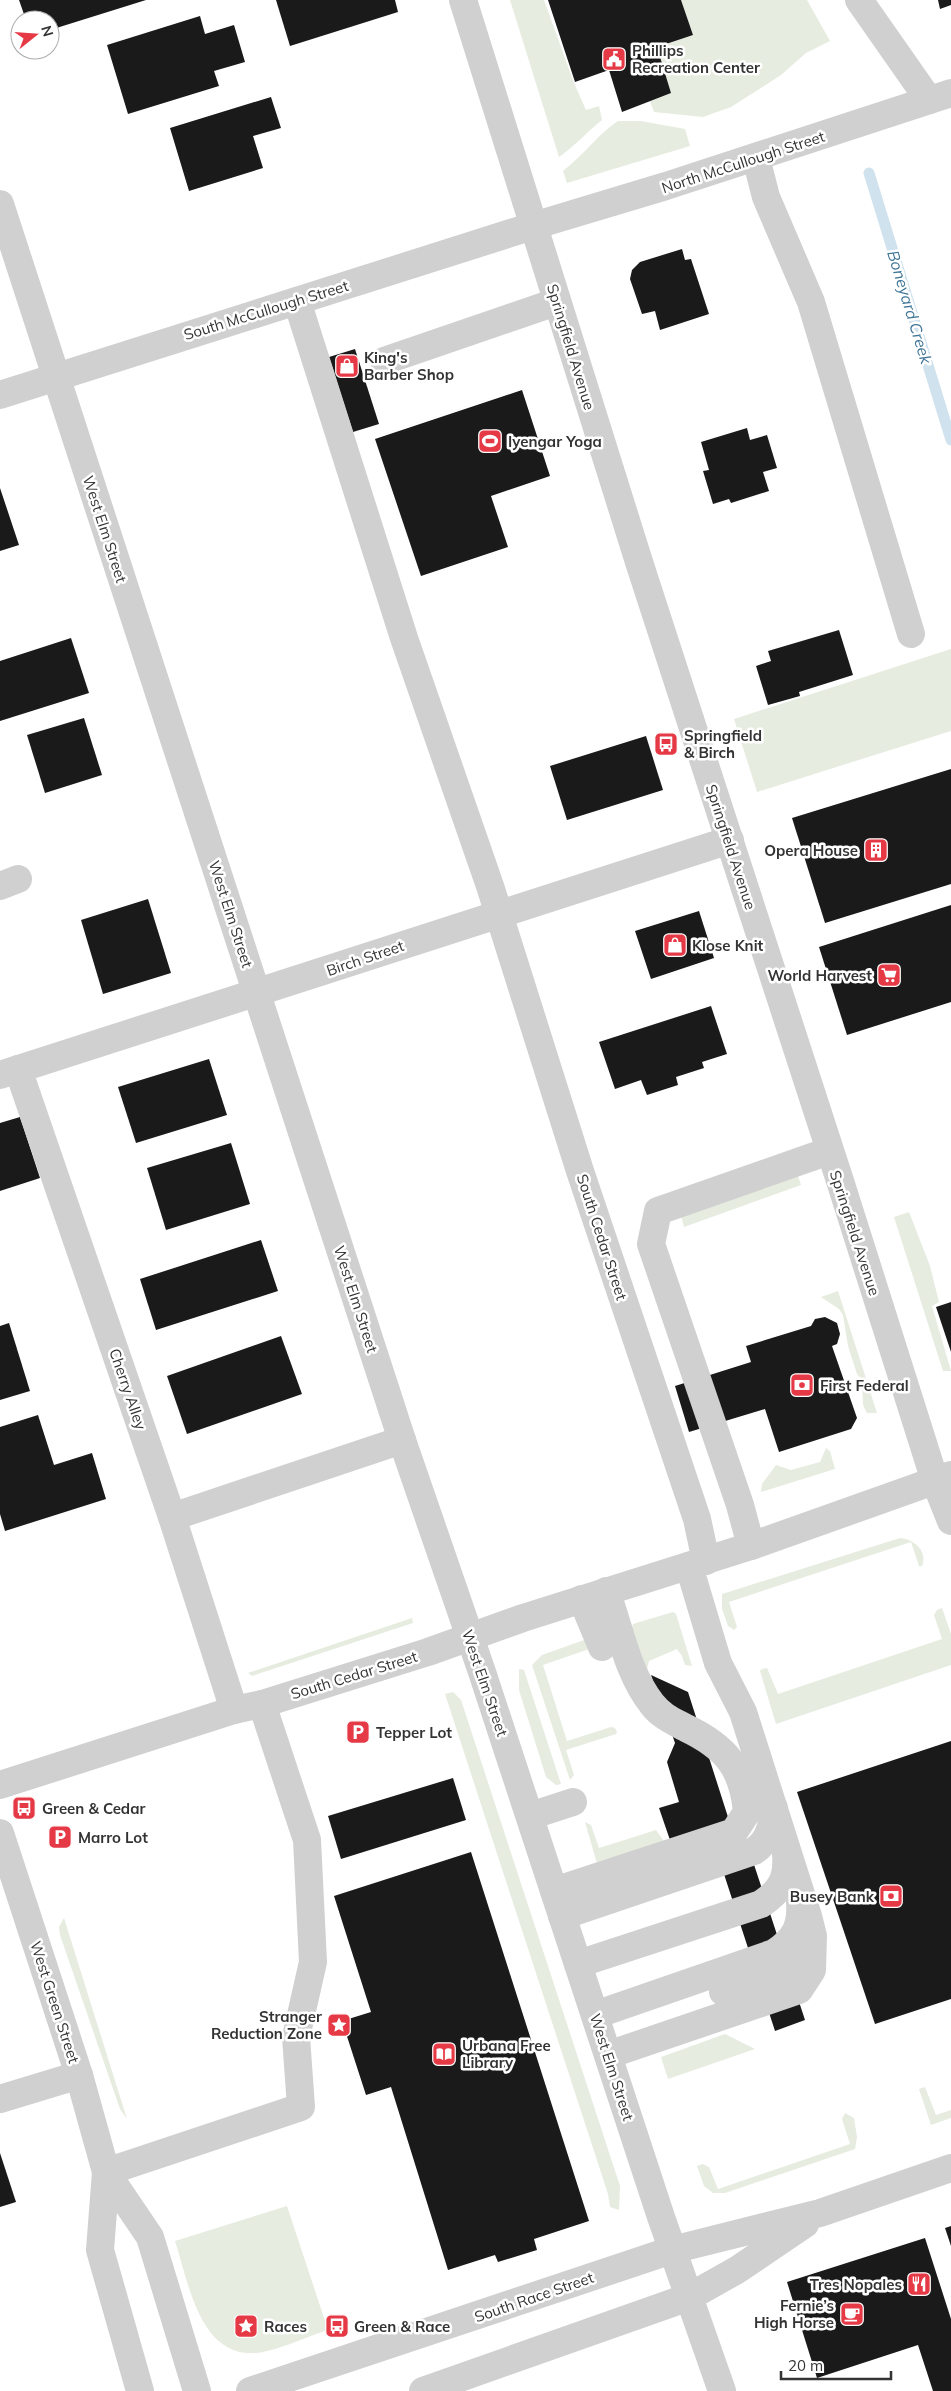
<svg xmlns="http://www.w3.org/2000/svg" width="951" height="2391" viewBox="0 0 951 2391" font-family="Mulish,sans-serif">
	<style>
		.green { fill: #e6ecdf }
		.lines { fill: none; stroke-linecap: round; stroke-linejoin: round }
		.stream { stroke: #cfe2ee; stroke-width: 11 }
		.building { fill: #1a1a1a }
		.minor { stroke: #d0d0d0; stroke-width: 28 }
		.labels { text-anchor: middle; dominant-baseline: central; stroke-width: 5; stroke-linejoin: round; paint-order: stroke }
		.poi-label { font-size: 15px; font-weight: bold; fill: #333; stroke: #fff; text-anchor: start }
		.street-label { font-size: 15px; fill: #333; stroke: #fff }
		.water-label { font-size: 16px; font-style: italic; fill: #3f7597; stroke: #fff }
	</style>
	<rect width="100%" height="100%" fill="#fff"/>
	<g class="green">
		<path d="M510 0H544L574 83 586 110 599 106 602 120C587 132 575 146 559 157Z"/>
		<polygon points="681,0 807,0 830,41 806,53 781,75 731,107 703,117 654,112 650,101 671,93 657,47 693,35"/>
		<path d="M618 121H641L685 129 690 146 567 183 563 171C583 156 597 135 618 121Z"/>
		<polygon points="951,649 951,731 757,792 734,719"/>
		<polygon points="798,1176 801,1185 684,1227 681,1216"/>
		<polygon points="909,1212 930,1266 939,1302 932,1306 951,1371 943,1371 894,1217"/>
		<polygon points="838,1291 877,1413 867,1413 863,1405 862,1380 857,1374 848,1346 843,1315 839,1309 821,1297"/>
		<polygon points="826,1448 830,1451 835,1469 761,1492 762,1484 776,1465 791,1470 820,1462"/>
		<path d="M900 1538C914 1539 928 1551 922 1566H919L911 1542 729 1602 737 1627 734 1630 728 1626 722 1609V1594Z"/>
		<polygon points="942,1608 951,1634 951,1665 776,1724 760,1671 762,1669 767,1668 778,1694 942,1639 934,1615 937,1610"/>
		<polygon points="673,1612 676,1614 692,1666 685,1665 682,1656 677,1649 649,1661 647,1669 641,1659 632,1627 633,1624"/>
		<polygon points="412,1618 413,1623 252,1676 248,1673"/>
		<polygon points="587,1639 592,1648 543,1665 567,1741 611,1727 615,1728 617,1732 616,1734 566,1750 574,1775 570,1780 532,1665 542,1655"/>
		<polygon points="519,1669 524,1670 561,1784 556,1785 546,1777 519,1690"/>
		<polygon points="453,1692 461,1700 620,2186 619,2210 610,2207 608,2194 445,1694"/>
		<polygon points="585,1822 591,1825 599,1848 656,1830 666,1844 598,1867"/>
		<polygon points="64,1918 127,2119 120,2109 60,1935 59,1927"/>
		<polygon points="725,2034 755,2049 668,2079 661,2057"/>
		<polygon points="925,2087 936,2115 951,2110 951,2118 931,2125 919,2089"/>
		<polygon points="845,2113 854,2118 857,2137 855,2149 725,2193 713,2193 704,2186 697,2166 703,2164 709,2167 718,2189 850,2144 842,2119"/>
		<path d="M287 2206 328 2330C308 2336 275 2352 255 2353 199 2357 188 2280 175 2241Z"/>
	</g>
	<g class="lines">
		<polyline class="stream" points="869,173 951,440"/>
	</g>
	<g class="building">
		<polygon points="19,0 146,0 50,30 50,20 26,20"/>
		<polygon points="276,0 395,0 398,12 290,46"/>
		<polygon points="548,0 681,0 693,35 657,47 671,93 622,112 609,70 575,82"/>
		<polygon points="938,0 951,0 951,5 940,9"/>
		<polygon points="200,16 205,34 234,25 245,62 214,71 219,86 128,114 107,45"/>
		<polygon points="271,97 281,128 253,136 263,168 189,191 170,128"/>
		<polygon points="682,249 685,260 691,259 709,314 660,330 655,311 642,314 630,279 632,270 640,262"/>
		<polygon points="355,349 379,424 353,432 329,357"/>
		<polygon points="522,390 550,476 491,496 508,547 421,576 375,439"/>
		<polygon points="747,428 750,440 767,435 777,468 763,472 769,491 731,503 729,499 713,504 703,471 709,470 701,442"/>
		<polygon points="0,488 19,545 0,551"/>
		<polygon points="839,630 853,675 799,692 800,696 768,705 756,666 771,661 768,651"/>
		<polygon points="71,638 89,693 0,721 0,661"/>
		<polygon points="84,718 102,775 45,793 27,735"/>
		<polygon points="646,736 663,790 567,820 550,766"/>
		<polygon points="951,769 951,884 825,923 792,818"/>
		<polygon points="148,899 171,973 103,994 81,920"/>
		<polygon points="951,905 951,1002 847,1035 819,947"/>
		<polygon points="699,911 714,958 651,979 635,931"/>
		<polygon points="711,1006 727,1054 702,1062 704,1068 676,1077 678,1085 647,1095 641,1080 615,1089 599,1042"/>
		<polygon points="209,1059 227,1115 136,1143 118,1087"/>
		<polygon points="20,1117 40,1178 0,1191 0,1123"/>
		<polygon points="231,1143 250,1204 166,1230 147,1168"/>
		<polygon points="261,1240 278,1291 156,1330 140,1279"/>
		<polygon points="951,1302 951,1352 936,1307"/>
		<polygon points="825,1317 837,1323 840,1334 837,1344 832,1346 857,1418 851,1429 779,1452 765,1409 689,1432 675,1386 751,1362 746,1346 811,1326 815,1319"/>
		<polygon points="9,1323 30,1391 0,1400 0,1326"/>
		<polygon points="281,1336 302,1394 187,1434 167,1376"/>
		<polygon points="38,1415 54,1465 92,1453 106,1499 5,1531 0,1514 0,1427"/>
		<polygon points="651,1675 688,1692 728,1817 740,1822 805,2020 775,2031 710,1831 671,1843 659,1808 679,1802 667,1762 675,1743"/>
		<polygon points="951,1741 951,1999 875,2024 797,1792"/>
		<polygon points="453,1778 466,1820 341,1859 328,1816"/>
		<polygon points="471,1852 589,2221 534,2239 537,2250 498,2262 495,2255 448,2270 391,2087 366,2095 342,2021 371,2012 334,1896"/>
		<polygon points="0,2153 16,2202 0,2207"/>
		<polygon points="951,2226 951,2246 945,2228"/>
		<polygon points="925,2238 951,2319 951,2391 933,2391 918,2345 817,2378 787,2282"/>
		<polygon points="347,2318 349,2324 335,2329 333,2322"/>
	</g>
	<g class="lines">
		<g class="minor">
			<polyline points="463,0 639,562 841,1184 935,1481 951,1521"/>
			<polyline points="859,0 929,100"/>
			<polyline points="756,158 766,197 811,302 911,634"/>
			<polyline points="0,204 402,1440 482,1672 661,2217 722,2391"/>
			<polyline points="297,301 404,638 490,886 580,1171 697,1519 706,1561"/>
			<polyline points="384,361 556,302"/>
			<polyline points="0,395 533,226 666,186 951,93"/>
			<polyline points="0,886 18,879"/>
			<polyline points="18,1069 172,1517 234,1710"/>
			<polyline points="0,1075 730,840"/>
			<polyline points="172,1517 402,1440"/>
			<polyline points="751,1546 740,1505 651,1244 658,1211 829,1151"/>
			<polyline points="582,1599 602,1647"/>
			<polyline points="0,1785 234,1710 262,1704 428,1652 523,1618 751,1546 951,1475"/>
			<polyline points="530,1816 573,1802"/>
			<polyline points="0,1833 79,2075 106,2172 150,2237 197,2391"/>
			<path d="M554 1891 734 1832 747 1812C743 1768 726 1747 686 1728 673 1721 661 1716 652 1704 627 1673 620 1628 606 1591"/>
			<path d="M562 1916 754 1851C769 1841 772 1826 774 1808"/>
			<path d="M578 1964 761 1904C781 1891 788 1878 786 1854"/>
			<polyline points="723,1992 779,1973 794,1963 804,1943"/>
			<path d="M595 2015 774 1953C794 1940 802 1927 800 1902"/>
			<polyline points="608,2055 799,1990 812,1970 813,1936 808,1916 743,1712 718,1663 689,1566"/>
			<polyline points="0,2099 79,2075"/>
			<polyline points="106,2172 301,2107 296,2037 313,1962 307,1840 262,1704"/>
			<polyline points="106,2172 100,2250 140,2391"/>
			<polyline points="250,2391 672,2250 820,2213 951,2168"/>
			<polyline points="423,2391 689,2297 737,2270 805,2224"/>
		</g>
	</g>
	<defs>
		<g id="civic-square" transform="scale(1.25)"><rect x="-9" y="-9" width="18" height="18" rx="4" fill="#e63946" stroke="#fff"/><path d="M-.6-6.5H3V-4.5H.6V-3L4-1V1h2V6H-6V1h2V-1L-.6-3ZM-1.2 2.5V6h2.4V2.5Z" fill="#fff"/></g>
		<g id="shop-square" transform="scale(1.25)"><rect x="-9" y="-9" width="18" height="18" rx="4" fill="#e63946" stroke="#fff"/><path d="M-5-2.5h2.3a2.7 3.5 0 0 1 5.4 0H5L5.5 6h-11ZM-1.5-2.5h3a1.5 2.3 0 0 0-3 0Z" fill="#fff"/></g>
		<g id="stadium-square" transform="scale(1.25)"><rect x="-9" y="-9" width="18" height="18" rx="4" fill="#e63946" stroke="#fff"/><path d="M0-5a6.5 5 0 1 0 0 10a6.5 5 0 1 0 0-10ZM-3.5-1.8h7v3.6h-7Z" fill="#fff"/></g>
		<g id="bus-square" transform="scale(1.25)"><rect x="-9" y="-9" width="18" height="18" rx="4" fill="#e63946" stroke="#fff"/><path d="M-5-6H5V4H4V6H2V4H-2V6H-4V4H-5ZM-3.5-4V0h7V-4ZM-3.5 1.2v1.5H-2V1.2ZM2 1.2v1.5H3.5V1.2Z" fill="#fff"/></g>
		<g id="building-square" transform="scale(1.25)"><rect x="-9" y="-9" width="18" height="18" rx="4" fill="#e63946" stroke="#fff"/><path d="M-4-6H4V6H1V3H-1V6H-4ZM-2.5-4.3h1.7v1.8h-1.7ZM.8-4.3h1.7v1.8H.8ZM-2.5-1h1.7V.8h-1.7ZM.8-1h1.7V.8H.8Z" fill="#fff"/></g>
		<g id="supermarket-square" transform="scale(1.25)"><rect x="-9" y="-9" width="18" height="18" rx="4" fill="#e63946" stroke="#fff"/><path d="M-6-5.5h2.5l.6 2H6L4.5 2H-2.5L-4.4-4H-6ZM-1.5 3.2a1.3 1.3 0 1 0 .1 0ZM3 3.2a1.3 1.3 0 1 0 .1 0Z" fill="#fff"/></g>
		<g id="bank-square" transform="scale(1.25)"><rect x="-9" y="-9" width="18" height="18" rx="4" fill="#e63946" stroke="#fff"/><path d="M-6-4H6V4H-6ZM0-2.3a2.3 2.3 0 1 0 0 4.6a2.3 2.3 0 1 0 0-4.6Z" fill="#fff"/></g>
		<g id="parking-square" transform="scale(1.25)"><rect x="-9" y="-9" width="18" height="18" rx="4" fill="#e63946" stroke="#fff"/><path d="M-3.5-5.5H1a3.5 3.5 0 0 1 0 7H-1V5.5H-3.5ZM-1-3.4V-.6H.8a1.4 1.4 0 0 0 0-2.8Z" fill="#fff"/></g>
		<g id="sight-square" transform="scale(1.25)"><rect x="-9" y="-9" width="18" height="18" rx="4" fill="#e63946" stroke="#fff"/><path d="M0-6L1.8-2.2L6-1.7L2.9 1.2L3.7 5.4L0 3.3L-3.7 5.4L-2.9 1.2L-6-1.7L-1.8-2.2Z" fill="#fff"/></g>
		<g id="library-square" transform="scale(1.25)"><rect x="-9" y="-9" width="18" height="18" rx="4" fill="#e63946" stroke="#fff"/><path d="M-6-4Q-3-5.5-.7-3.5V5Q-3 3-6 4ZM6-4Q3-5.5 .7-3.5V5Q3 3 6 4Z" fill="#fff"/></g>
		<g id="restaurant-square" transform="scale(1.25)"><rect x="-9" y="-9" width="18" height="18" rx="4" fill="#e63946" stroke="#fff"/><path d="M-5-6h1v4h1v-4h1v4h1v-4h1v5L-1.5 .5V6h-2V.5L-5-1ZM5-6V6H3V1.5H1.5Q1.5-4 5-6Z" fill="#fff"/></g>
		<g id="cafe-square" transform="scale(1.25)"><rect x="-9" y="-9" width="18" height="18" rx="4" fill="#e63946" stroke="#fff"/><path d="M-5.5-4.5H6V0H3Q3 3.5 0 3.5H-2.5Q-5.5 3.5-5.5 0ZM3-3.2v2h1.7v-2ZM-6 4.5H4V6H-6Z" fill="#fff"/></g>
	</defs>
	<g fill-rule="evenodd">
		<use href="#civic-square" x="614" y="59"/>
		<use href="#shop-square" x="347" y="366"/>
		<use href="#stadium-square" x="490" y="441"/>
		<use href="#bus-square" x="666" y="744"/>
		<use href="#building-square" x="876" y="850"/>
		<use href="#shop-square" x="675" y="945"/>
		<use href="#supermarket-square" x="889" y="975"/>
		<use href="#bank-square" x="802" y="1385"/>
		<use href="#parking-square" x="358" y="1732"/>
		<use href="#bus-square" x="24" y="1808"/>
		<use href="#parking-square" x="60" y="1837"/>
		<use href="#bank-square" x="891" y="1896"/>
		<use href="#sight-square" x="339" y="2025"/>
		<use href="#library-square" x="444" y="2054"/>
		<use href="#restaurant-square" x="919" y="2284"/>
		<use href="#cafe-square" x="852" y="2314"/>
		<use href="#sight-square" x="246" y="2326"/>
		<use href="#bus-square" x="337" y="2326"/>
	</g>
	<g class="labels">
		<g class="poi-label">
			<text x="632" y="50">Phillips<tspan x="632" dy="17">Recreation Center</tspan></text>
			<text x="364" y="357">King's<tspan x="364" dy="17">Barber Shop</tspan></text>
			<text x="508" y="441">Iyengar Yoga</text>
			<text x="684" y="735">Springfield<tspan x="684" dy="17">&amp; Birch</tspan></text>
			<text x="858" y="850" text-anchor="end">Opera House</text>
			<text x="692" y="945">Klose Knit</text>
			<text x="872" y="975" text-anchor="end">World Harvest</text>
			<text x="820" y="1385">First Federal</text>
			<text x="376" y="1732">Tepper Lot</text>
			<text x="42" y="1808">Green &amp; Cedar</text>
			<text x="78" y="1837">Marro Lot</text>
			<text x="874" y="1896" text-anchor="end">Busey Bank</text>
			<text x="322" y="2016" text-anchor="end">Stranger<tspan x="322" dy="17">Reduction Zone</tspan></text>
			<text x="462" y="2045">Urbana Free<tspan x="462" dy="17">Library</tspan></text>
			<text x="902" y="2284" text-anchor="end">Tres Nopales</text>
			<text x="834" y="2305" text-anchor="end">Fernie’s<tspan x="834" dy="17">High Horse</tspan></text>
			<text x="264" y="2326">Races</text>
			<text x="354" y="2326">Green &amp; Race</text>
		</g>
		<g class="street-label">
			<text transform="translate(743 162) rotate(-18)">North McCullough Street</text>
			<text transform="translate(266 310) rotate(-17)">South McCullough Street</text>
			<text transform="translate(571 347) rotate(73)">Springfield Avenue</text>
			<text transform="translate(105 529) rotate(72)">West Elm Street</text>
			<text transform="translate(731 847) rotate(72)">Springfield Avenue</text>
			<text transform="translate(231 914) rotate(72)">West Elm Street</text>
			<text transform="translate(365 958) rotate(-19)">Birch Street</text>
			<text transform="translate(855 1233) rotate(72)">Springfield Avenue</text>
			<text transform="translate(602 1237) rotate(72)">South Cedar Street</text>
			<text transform="translate(356 1299) rotate(72)">West Elm Street</text>
			<text transform="translate(128 1389) rotate(71)">Cherry Alley</text>
			<text transform="translate(354 1675) rotate(-17)">South Cedar Street</text>
			<text transform="translate(485 1683) rotate(71)">West Elm Street</text>
			<text transform="translate(55 2002) rotate(72)">West Green Street</text>
			<text transform="translate(612 2067) rotate(72)">West Elm Street</text>
			<text transform="translate(534 2297) rotate(-19)">South Race Street</text>
		</g>
		<g class="water-label">
			<text transform="translate(910 307) rotate(73)">Boneyard Creek</text>
		</g>
	</g>
	<g transform="translate(35 35) rotate(73)"><circle r="24" fill="#ffffff" stroke="#adadad"/>
	<path d="M0-4L9 19L0 12L-9 19Z" fill="#e63946"/>
	<text y="-8" font-size="14" font-weight="bold" text-anchor="middle" fill="#333333">N</text>
	</g>
	<path d="M781 2371v8h110v-8" fill="none" stroke="#333333" stroke-width="2.5"/>
	<text x="788" y="2371" font-size="15" fill="#333333" stroke="#ffffff" stroke-width="4" paint-order="stroke">20 m</text>
</svg>
